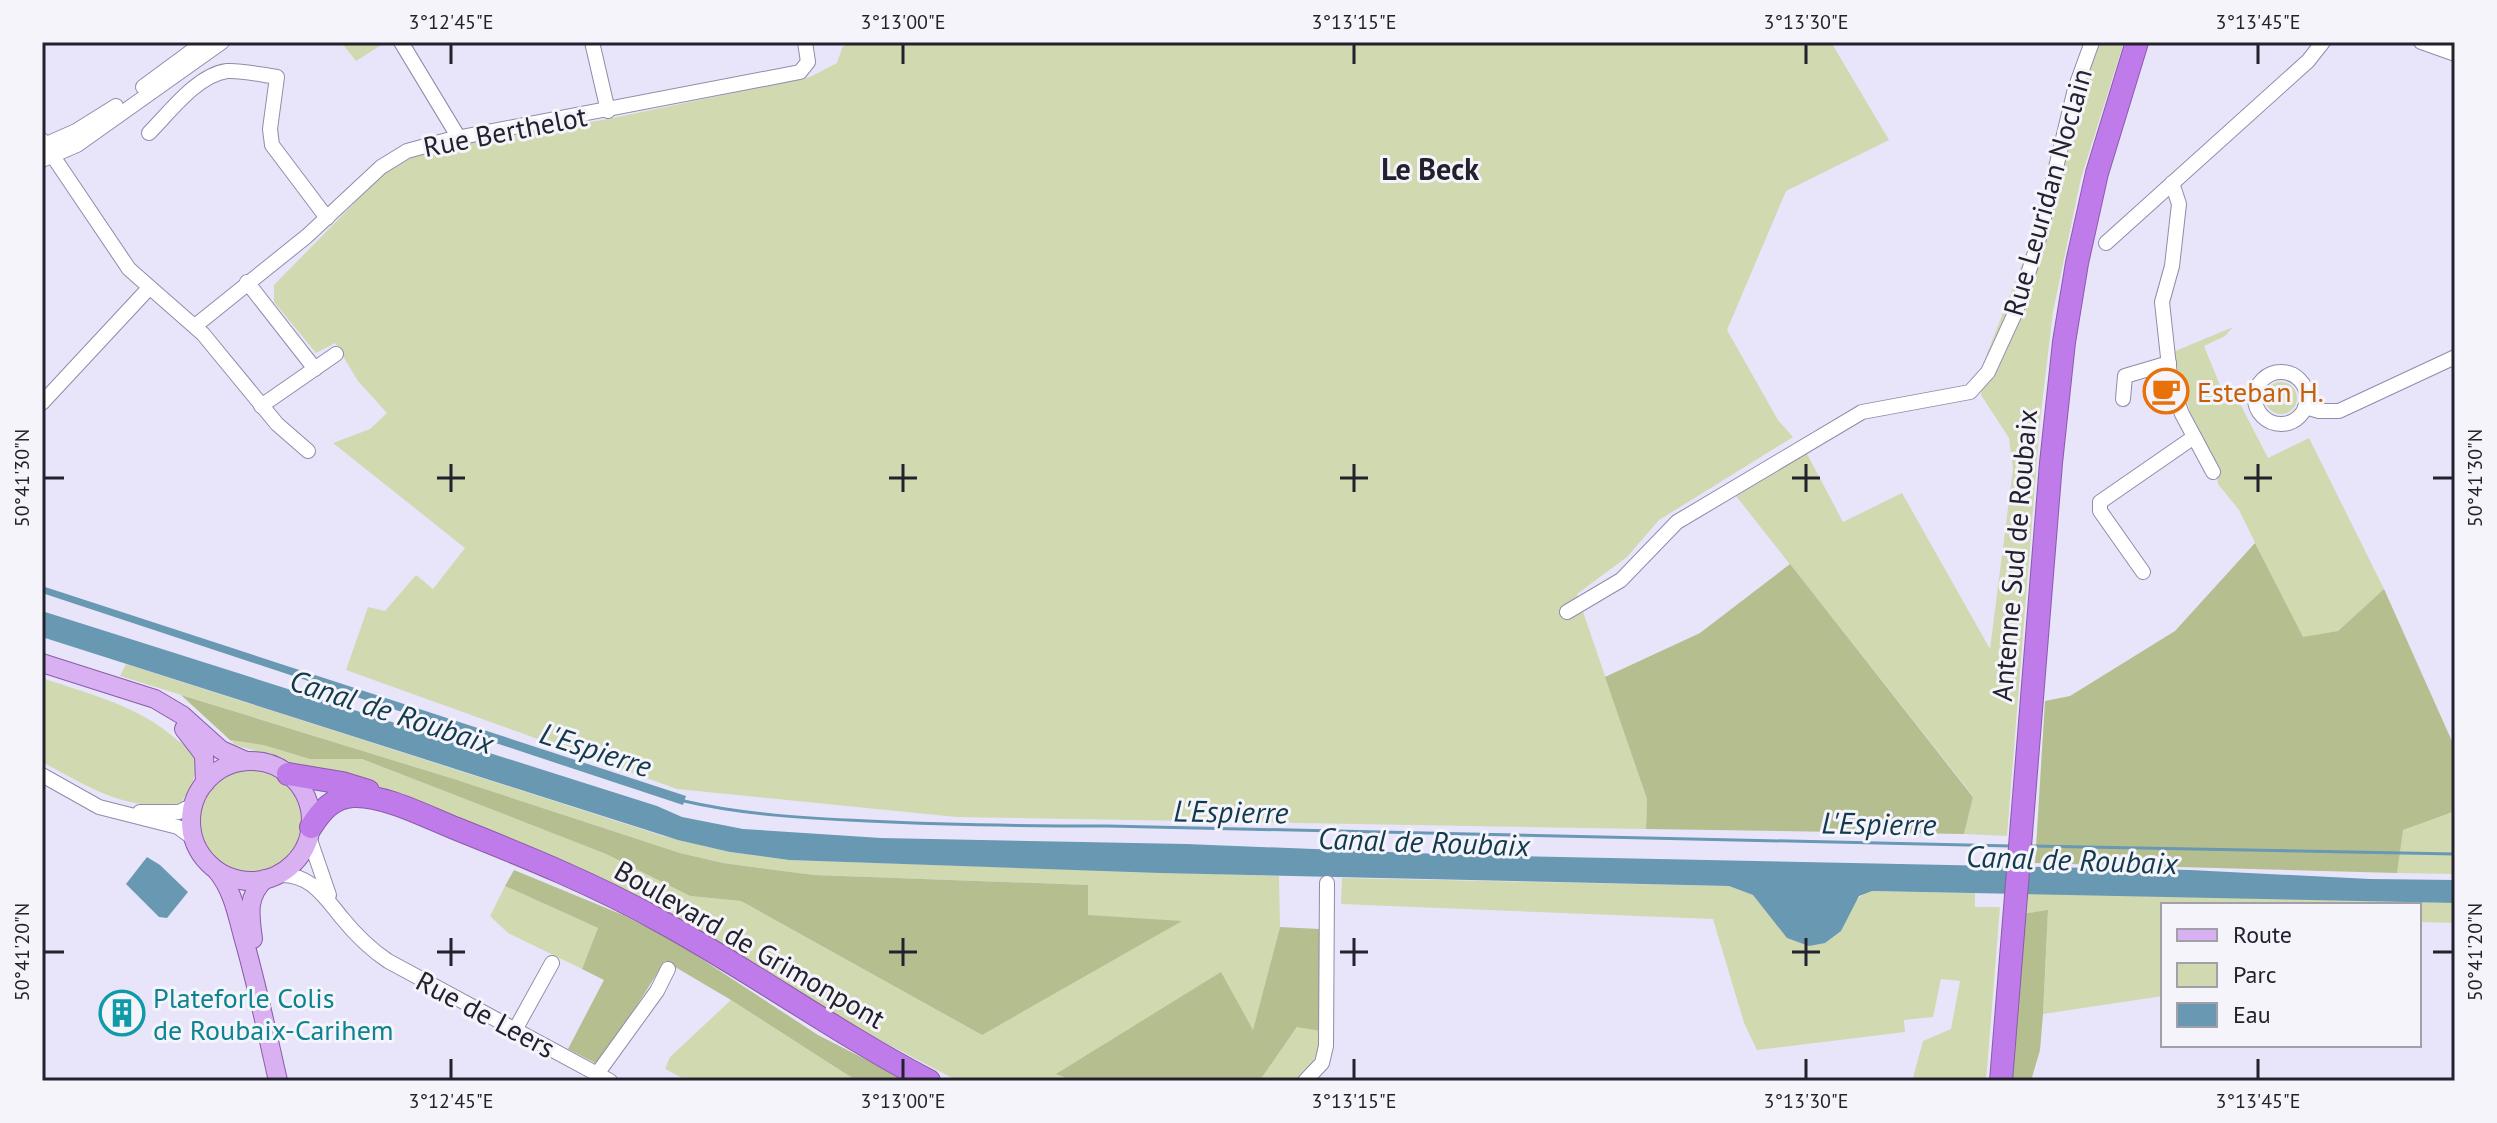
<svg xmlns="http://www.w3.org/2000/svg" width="2497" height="1123" viewBox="0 0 2497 1123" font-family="'PT Sans',sans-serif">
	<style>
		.green { fill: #d1d9b1 }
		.forest { fill: #b5be8f }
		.water { fill: #6998b3 }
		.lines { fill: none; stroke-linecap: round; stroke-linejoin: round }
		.stream { stroke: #6998b3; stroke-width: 3 }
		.minor-casing { stroke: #918bab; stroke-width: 16 }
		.major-casing { stroke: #895ca8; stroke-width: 20 }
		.highway-casing { stroke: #895ca8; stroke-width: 24 }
		.minor { stroke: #fff; stroke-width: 14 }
		.major { stroke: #d9b0f2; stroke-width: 18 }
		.highway { stroke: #c07bea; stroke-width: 22 }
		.ticks { fill: none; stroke: #24212e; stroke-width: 3 }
		.labels { text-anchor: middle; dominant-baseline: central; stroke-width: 6; stroke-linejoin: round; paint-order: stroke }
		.street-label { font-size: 28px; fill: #24212e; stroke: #f5f4fb }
		.food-label { font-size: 28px; fill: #c56008; stroke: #f5f4fb; text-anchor: start }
		.culture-label { font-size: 28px; fill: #0d838f; stroke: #f5f4fb; text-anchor: start }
		.neighbourhood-label { font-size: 30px; font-weight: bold; fill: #24212e; stroke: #f5f4fb }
		.water-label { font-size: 30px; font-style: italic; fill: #123a4e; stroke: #f5f4fb }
		.neatline { fill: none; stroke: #24212e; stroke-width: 3 }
		.ticks-label { font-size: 20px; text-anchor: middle; fill: #24212e }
	</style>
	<rect width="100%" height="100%" fill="#e8e5fa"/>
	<g class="green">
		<polygon points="341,42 386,42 356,61"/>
		<polygon points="848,42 1831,42 1889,140 1786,191 1727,330 1778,420 1793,437 1659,520 1627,557 1577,594 1647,799 1646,829 956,817 677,789 346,670 368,607 385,611 416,575 433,589 465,548 333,443 370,429 387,413 358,381 335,343 316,353 274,302 274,285 375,182 399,162 422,151 608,119 810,77 837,63 842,48"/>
		<polygon points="2098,42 2124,42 2081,178 2053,312 2040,421 2007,836 1964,834 1973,796 1736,496 1806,452 1843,522 1902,493 1990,649 2013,469 2009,438 1981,395 1983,364 2061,165 2078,103"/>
		<polygon points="2233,327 2225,336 2204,346 2224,395 2234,392 2268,458 2309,438 2384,589 2338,631 2302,638 2239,510 2218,484 2215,465 2190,412 2173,352"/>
		<circle cx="2281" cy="398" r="16"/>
		<polygon points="126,664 663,836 730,852 789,860 1279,876 1280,927 1253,1031 1057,1074 1074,1081 958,1081 454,817 375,785 292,766 273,756 235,745 230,740 263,745 310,759 362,759 606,854 690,896 741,901 982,1035 1087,915 1088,885 814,875 723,863 680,853 454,779 120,676"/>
		<path d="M42 678C89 694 140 706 177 740 181 743 189 747 192 751 203 766 190 790 181 803 124 812 90 787 42 762Z"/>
		<circle cx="251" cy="821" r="53"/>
		<polygon points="2455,808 2455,874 2397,873 2402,830 2450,813"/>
		<path d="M1342 878 1729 886 1753 895 1769 914 1841 931C1848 915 1852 900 1868 891L1975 893V907H2000L1986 1081H1912L1923 1041 1951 1029 1960 981 1941 979 1933 1017 1904 1020 1905 1032 1757 1050 1744 1023 1713 919 1341 904Z"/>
		<polygon points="505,886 598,928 582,969 508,933 490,916"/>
		<polygon points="2025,893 2455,903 2455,923 2419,922 2419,905 2163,905 2163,996 2043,1014 2048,911 2022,914"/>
		<polygon points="731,1000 857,1081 688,1081 665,1069 670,1057"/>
		<path d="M1298 1026 1321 1031C1319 1049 1314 1072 1295 1080 1285 1084 1267 1081 1256 1081L1263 1076Z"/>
	</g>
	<g class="forest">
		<polygon points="2255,543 2303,637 2338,631 2384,589 2455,748 2455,808 2450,813 2403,830 2397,873 2035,863 2045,701 2070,696 2175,631"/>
		<polygon points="1790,564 1973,797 1964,834 1646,829 1647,799 1605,677 1700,633"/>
		<polygon points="181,695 454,779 680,853 723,863 814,875 1088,885 1088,915 1182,921 982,1035 741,901 690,896 606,854 362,759 310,759 263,745 230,740"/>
		<polygon points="514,870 623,915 674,941 818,1035 908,1081 857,1081 731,1000 665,961 599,1065 568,1049 604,980 582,969 598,928 505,886"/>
		<polygon points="2048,910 2043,1014 2040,1050 2031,1081 2011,1081 2022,914"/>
		<polygon points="1280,927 1319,929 1321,1031 1297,1027 1263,1076 1256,1081 1074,1081 1056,1074 1221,972 1253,1030"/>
	</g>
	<g class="water">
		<polygon points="42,586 686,796 683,805 42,593"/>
		<polygon points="42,611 657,806 682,817 743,829 881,838 1186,844 1465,855 2190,870 2370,879 2455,880 2455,903 1872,891 1859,896 1841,931 1825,943 1809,946 1787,938 1753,895 1729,886 1161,873 789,860 730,852 678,840 42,637"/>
		<polygon points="147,857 160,865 188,892 167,918 159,917 126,884"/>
	</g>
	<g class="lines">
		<g class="stream">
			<path d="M684 801C744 815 806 818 868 821 948 825 1028 826 1108 826L2011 846"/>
			<polyline points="2030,846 2455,854"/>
		</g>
		<g class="minor-casing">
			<g id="minor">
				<polyline points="401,42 459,138"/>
				<polyline points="592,42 608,111"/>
				<polyline points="2421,42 2455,54"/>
				<polyline points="143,87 204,42"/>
				<path d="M149 133C169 113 197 75 227 71 243 70 261 75 277 77L270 129 272 145 327 218"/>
				<polyline points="42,140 129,269 203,334 277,424 308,451"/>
				<polyline points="42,146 76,131 116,106"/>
				<polyline points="42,160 77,145 222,42"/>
				<polyline points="2172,183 2179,204 2172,266 2162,302 2171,385 2182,414 2213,472"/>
				<polyline points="2106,243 2308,61 2323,42"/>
				<polyline points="247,282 315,369"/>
				<polyline points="195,326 307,236 381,167 407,151 451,139 800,72 808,62 805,42"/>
				<circle cx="2281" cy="398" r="26"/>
				<polyline points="2123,399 2125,376 2169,363"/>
				<polyline points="42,403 149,288"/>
				<polyline points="261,406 336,354"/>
				<polyline points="2305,407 2319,411 2339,411 2455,357"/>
				<polyline points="2143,572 2100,511 2100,502 2194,437"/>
				<polyline points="1567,612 1621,580 1677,522 1862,412 1970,392 1988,372 2016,311 2037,246 2075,89 2092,42"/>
				<polyline points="42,775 99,807 178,827 193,838"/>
				<polyline points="140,812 179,812 193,805"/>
				<polyline points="309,837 329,895"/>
				<path d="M278 875C310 873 324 896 342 918 355 934 370 949 388 961L610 1081"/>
				<polyline points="515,1030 552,963"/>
				<polyline points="597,1074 657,991 668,969"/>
				<polyline points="1305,1081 1322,1063 1326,1046 1327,883"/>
			</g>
		</g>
		<g class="major-casing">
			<g id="major">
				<polyline points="42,663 155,699 182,715 221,750 246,761"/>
				<polyline points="184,729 204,755 205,783"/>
				<circle cx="251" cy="821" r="60"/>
				<path d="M217 871C235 893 238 921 246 947 258 991 268 1036 278 1081"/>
				<path d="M253 939C250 915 246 897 265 879"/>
			</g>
		</g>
		<g class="highway-casing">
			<g id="highway">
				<polyline points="288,774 342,783 368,791"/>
				<path d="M311 827C321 811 333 797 353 796 383 794 429 818 457 829 527 857 596 885 662 922 753 972 837 1033 929 1081"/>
				<polyline points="2001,1081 2051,463 2064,342 2077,263 2097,173 2137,42"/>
			</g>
		</g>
		<use href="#minor" class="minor"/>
		<use href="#major" class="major"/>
		<use href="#highway" class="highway"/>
	</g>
	<path class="ticks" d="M451 44V64M903 44V64M1354 44V64M1806 44V64M2258 44V64M451 464V492M903 464V492M1354 464V492M1806 464V492M2258 464V492M44 478H64M437 478H465M889 478H917M1340 478H1368M1792 478H1820M2244 478H2272M2433 478H2453M451 938V966M903 938V966M1354 938V966M1806 938V966M44 952H64M437 952H465M889 952H917M1340 952H1368M1792 952H1820M2433 952H2453M451 1059V1079M903 1059V1079M1354 1059V1079M1806 1059V1079M2258 1059V1079"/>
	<defs>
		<g id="cafe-ring" transform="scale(2.3)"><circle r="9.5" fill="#f5f4fb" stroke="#e8710a" stroke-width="1.5"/><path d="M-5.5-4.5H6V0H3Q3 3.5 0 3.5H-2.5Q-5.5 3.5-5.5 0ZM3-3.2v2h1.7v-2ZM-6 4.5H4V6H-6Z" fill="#e8710a"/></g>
		<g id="building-ring" transform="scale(2.3)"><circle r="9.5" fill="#f5f4fb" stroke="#0f9aa8" stroke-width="1.5"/><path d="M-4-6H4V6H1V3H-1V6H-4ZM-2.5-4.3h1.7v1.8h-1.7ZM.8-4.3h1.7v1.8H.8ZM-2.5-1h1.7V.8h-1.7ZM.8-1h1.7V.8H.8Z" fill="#0f9aa8"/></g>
	</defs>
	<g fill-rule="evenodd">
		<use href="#cafe-ring" x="2166" y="391"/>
		<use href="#building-ring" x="122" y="1013"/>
	</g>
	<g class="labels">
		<g class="street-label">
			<text transform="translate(505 131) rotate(-11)">Rue Berthelot</text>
			<text transform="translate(2047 192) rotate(-74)">Rue Leuridan Noclain</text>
			<text transform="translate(2014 555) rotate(-85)">Antenne Sud de Roubaix</text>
			<text transform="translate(750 944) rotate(30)">Boulevard de Grimonpont</text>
			<text transform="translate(486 1014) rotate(28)">Rue de Leers</text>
		</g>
		<g class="food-label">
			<text x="2197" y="391">Esteban H.</text>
		</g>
		<g class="culture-label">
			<text x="153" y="997">Plateforle Colis<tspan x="153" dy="32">de Roubaix-Carihem</tspan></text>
		</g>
		<g class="neighbourhood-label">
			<text x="1430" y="168">Le Beck</text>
		</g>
		<g class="water-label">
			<text transform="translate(392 711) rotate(18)">Canal de Roubaix</text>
			<text transform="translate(596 749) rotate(18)">L'Espierre</text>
			<text transform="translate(1231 811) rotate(1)">L'Espierre</text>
			<text transform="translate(1879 823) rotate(1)">L'Espierre</text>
			<text transform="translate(1424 841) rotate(2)">Canal de Roubaix</text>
			<text transform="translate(2072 859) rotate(2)">Canal de Roubaix</text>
		</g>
	</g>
	<rect width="2497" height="1123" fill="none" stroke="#f5f4fb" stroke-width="88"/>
	<rect x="2161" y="903" width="260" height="144" fill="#f5f4fb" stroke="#a1a0a9" stroke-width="2"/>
	<rect x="2177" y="929" width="40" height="12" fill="#d9b0f2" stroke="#a1a0a9" stroke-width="2"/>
	<text x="2233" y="943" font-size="24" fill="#24212e">Route</text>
	<rect x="2177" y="963" width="40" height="24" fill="#d1d9b1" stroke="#a1a0a9" stroke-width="2"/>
	<text x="2233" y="983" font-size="24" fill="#24212e">Parc</text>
	<rect x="2177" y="1003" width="40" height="24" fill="#6998b3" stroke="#a1a0a9" stroke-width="2"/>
	<text x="2233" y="1023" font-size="24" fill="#24212e">Eau</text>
	<rect x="44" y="44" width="2409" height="1035" class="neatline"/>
	<g class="ticks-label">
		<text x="451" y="29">3°12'45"E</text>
		<text x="903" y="29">3°13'00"E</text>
		<text x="1354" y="29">3°13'15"E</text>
		<text x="1806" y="29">3°13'30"E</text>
		<text x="2258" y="29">3°13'45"E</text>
		<text transform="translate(22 478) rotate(-90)" y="7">50°41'30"N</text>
		<text transform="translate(2475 478) rotate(-90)" y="7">50°41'30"N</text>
		<text transform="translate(22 952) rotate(-90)" y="7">50°41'20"N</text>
		<text transform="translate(2475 952) rotate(-90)" y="7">50°41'20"N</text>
		<text x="451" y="1108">3°12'45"E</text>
		<text x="903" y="1108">3°13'00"E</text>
		<text x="1354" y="1108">3°13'15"E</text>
		<text x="1806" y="1108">3°13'30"E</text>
		<text x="2258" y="1108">3°13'45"E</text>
	</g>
</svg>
